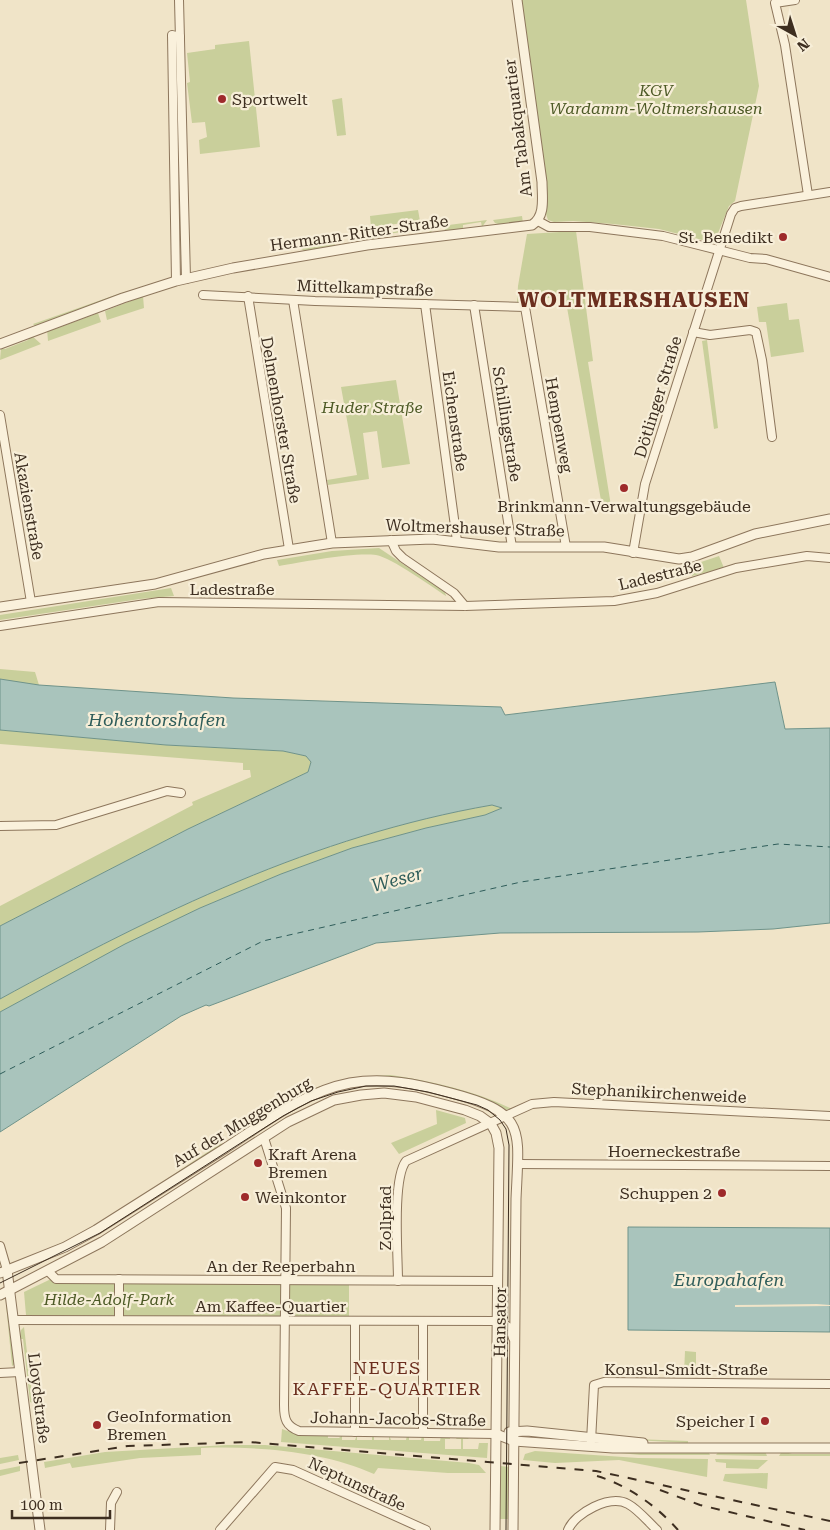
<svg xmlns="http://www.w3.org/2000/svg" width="830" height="1530" viewBox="0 0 830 1530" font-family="'Roboto Serif',serif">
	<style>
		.green { fill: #c9cf9b }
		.water { fill: #a9c4bc; stroke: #6f938a }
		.pier { fill: #f0e4c8 }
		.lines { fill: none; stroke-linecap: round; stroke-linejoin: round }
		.ferry { stroke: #2f5d5a; stroke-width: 1; stroke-dasharray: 6 5; stroke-linecap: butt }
		.minor-casing { stroke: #8d765c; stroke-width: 10 }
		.tertiary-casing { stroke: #8d765c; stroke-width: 11 }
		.minor { stroke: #faf1dc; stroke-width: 8 }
		.tertiary { stroke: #faf1dc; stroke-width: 9 }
		.tram { stroke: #3d2e20; stroke-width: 1 }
		.rail { stroke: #3d2e20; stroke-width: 2; stroke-dasharray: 9 9; stroke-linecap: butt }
		.poi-dot { fill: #9e2a2b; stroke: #f7eed8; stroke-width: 2 }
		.labels { text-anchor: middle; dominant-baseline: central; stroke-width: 4.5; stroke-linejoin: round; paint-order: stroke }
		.park-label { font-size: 16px; font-style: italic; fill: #4d5a26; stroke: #f7eed8 }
		.poi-label { font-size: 16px; fill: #3d2e20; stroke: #f7eed8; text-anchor: start }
		.street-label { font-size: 16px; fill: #3d2e20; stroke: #f7eed8 }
		.water-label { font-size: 18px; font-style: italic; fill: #2f5d5a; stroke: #f7eed8 }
		.neighbourhood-label { font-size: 18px; letter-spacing: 1px; fill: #6b2e1e; stroke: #f7eed8 }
		.district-label { font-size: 21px; font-weight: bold; letter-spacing: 1px; fill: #6b2e1e; stroke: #f7eed8 }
	</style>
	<rect width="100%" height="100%" fill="#f0e4c8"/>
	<g class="green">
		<polygon points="521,0 746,0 759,86 735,201 729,206 714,243 659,229 613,224 573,221 554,222 548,220 546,214 545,177"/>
		<polygon points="249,41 260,147 200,154 199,140 207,137 205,122 192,123 187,83 190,82 187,53 215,49 215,45"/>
		<polygon points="342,98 346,135 337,136 332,100"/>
		<polygon points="418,210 420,221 371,227 370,216"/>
		<polygon points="522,216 523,223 501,225 495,223 493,220"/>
		<polygon points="487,220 482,227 481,222 463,225 463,229 448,232 441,226"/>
		<polygon points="435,226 430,234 429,228 374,236 374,241 367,235"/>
		<polygon points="576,231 593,361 588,362 611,506 602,506 565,296 517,302 518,286 527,234"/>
		<polygon points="335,240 335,246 306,252 300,248 299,246"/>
		<polygon points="168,280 35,326 33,324 121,293"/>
		<polygon points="143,296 144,308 107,320 105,311"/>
		<polygon points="787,303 789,320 799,319 804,352 771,357 766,322 759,322 757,307"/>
		<polygon points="98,313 101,322 48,341 47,329 51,327 55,329"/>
		<polygon points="31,335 41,344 0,360 1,348 5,349 28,340"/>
		<polygon points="707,340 718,428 714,429 702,341"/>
		<polygon points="396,380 410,464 382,468 377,431 363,433 369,479 328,485 327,480 357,475 341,387"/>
		<path d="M379 548 445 592 446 596C431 586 392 558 376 555 354 552 302 562 279 566L277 560 332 551Z"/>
		<polygon points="719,556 724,568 692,576 689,566"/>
		<polygon points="171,588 174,596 140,599 0,620 0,615"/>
		<polygon points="0,669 35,672 39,685 0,681"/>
		<polygon points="0,730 166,745 283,751 306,756 311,762 308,772 188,829 0,926 0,906 193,805 192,802 251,777 250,770 243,770 243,763 0,744"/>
		<path d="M492 805 502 808 485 815 426 828 352 848 281 874 200 908 0 1012V999C157 913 314 836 492 805Z"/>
		<path d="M391 1075C432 1081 475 1091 512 1109L506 1110 485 1099 421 1082 390 1078 298 1099 294 1097C328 1081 353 1077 391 1075Z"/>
		<polygon points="436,1110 465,1118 466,1123 399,1154 391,1143 437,1124"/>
		<polygon points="221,1143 223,1146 103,1223 67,1243 24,1259 66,1241 102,1222"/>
		<polygon points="192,1188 129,1231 64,1268 64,1267"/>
		<polygon points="51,1279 349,1284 349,1317 26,1315 24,1292"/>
		<polygon points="6,1304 11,1319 8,1319 13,1357 16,1357 15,1364 12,1366"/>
		<polygon points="24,1327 33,1403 30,1402 23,1339 20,1339 21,1330"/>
		<polygon points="685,1351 696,1352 696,1374 684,1374"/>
		<polygon points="282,1429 299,1435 328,1435 328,1438 339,1438 342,1435 342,1440 355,1440 357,1435 357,1440 372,1440 372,1435 374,1435 374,1440 389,1440 389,1435 391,1440 406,1440 407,1435 409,1436 409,1440 421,1440 422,1436 424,1435 424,1441 440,1441 441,1436 450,1436 450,1439 445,1439 445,1449 461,1449 461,1439 456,1439 458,1436 466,1436 469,1439 463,1439 463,1449 478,1449 479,1443 488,1443 487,1458 281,1442"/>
		<polygon points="605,1433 635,1439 688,1441 688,1443 634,1440"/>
		<path d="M227 1445H265L469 1463 479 1465 486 1473H448L378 1468 374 1474C324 1451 256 1446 201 1448V1455L140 1458 72 1468 70 1463 45 1468 44 1462 105 1452Z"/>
		<polygon points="579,1449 656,1450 660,1453 708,1451 710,1455 640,1455"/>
		<polygon points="535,1451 638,1458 708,1459 707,1477 619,1460 555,1463 523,1460 525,1454"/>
		<polygon points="719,1451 756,1453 765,1451 767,1456 716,1455"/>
		<polygon points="782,1451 792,1454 830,1454 830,1456 779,1456"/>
		<polygon points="18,1455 19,1460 0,1464 0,1458"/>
		<polygon points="715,1459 768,1460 758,1469 726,1468 726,1463 716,1462"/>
		<polygon points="20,1466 20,1471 0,1476 0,1470"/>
		<polygon points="500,1466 511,1467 510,1519 499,1519"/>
		<polygon points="768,1473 767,1489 723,1481 725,1474"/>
	</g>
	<g class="water">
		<path d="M0 679 39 685 233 698 501 707 505 715 775 682 785 729 830 728V923L773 929 698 932 500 933 376 943 209 1006 206 1005 181 1016 0 1132V1012L125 944 200 908 281 874 352 848 426 828 485 815 502 808 492 805C314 836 157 913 0 999V926L188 829 308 772 311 762 306 756 283 751 166 745 0 730Z"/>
		<polygon points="628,1227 830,1228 830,1332 628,1330"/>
	</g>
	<polygon class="pier" points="735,1305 817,1304 830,1305 830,1306 735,1307"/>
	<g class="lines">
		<polyline class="ferry" points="0,1074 263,941 521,882 778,844 830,847"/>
		<g class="minor-casing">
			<g id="minor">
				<polyline points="179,0 186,279"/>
				<polyline points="795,0 775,3 785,45 808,195"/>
				<polyline points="538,221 549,227 590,227 663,236 750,258 766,259 830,277"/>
				<polyline points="176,281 172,35 180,37"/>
				<polyline points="203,295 315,301 525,307 566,547"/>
				<polyline points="248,296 289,549"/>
				<polyline points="293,300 332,543"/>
				<polyline points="425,304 457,541"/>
				<polyline points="474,305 512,547"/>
				<polyline points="693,332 710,335 750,330 756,332 762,360 772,437"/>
				<polyline points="0,415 31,602"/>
				<polyline points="391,540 396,551 403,558 454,593 465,606"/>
				<polyline points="633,553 645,484 731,214 735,208 741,206 830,192"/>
				<polyline points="0,626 159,602 465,606 614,601 657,593 736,568 807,556 830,558"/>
				<polyline points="0,826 56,825 167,791 181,793"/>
				<path d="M264 1138 286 1208 284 1405C284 1419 286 1426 299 1431L496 1434"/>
				<polyline points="518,1164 830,1166"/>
				<polyline points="0,1246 7,1270"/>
				<polyline points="48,1271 56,1279 497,1281"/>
				<polyline points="119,1279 119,1319"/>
				<path d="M398 1281C398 1255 392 1179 406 1161L532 1104 554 1102 830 1116"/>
				<polyline points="15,1320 500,1321 510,1328 513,1338"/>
				<polyline points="0,1373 20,1372"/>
				<polyline points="355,1432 355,1321"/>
				<polyline points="423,1432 423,1321"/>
				<polyline points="591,1441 594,1385 604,1382 830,1384"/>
				<polyline points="110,1530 111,1503 117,1492"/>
				<polyline points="220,1530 275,1467 293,1470 426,1530"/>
				<path d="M568 1530C575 1513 610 1494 628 1504 639 1510 648 1522 657 1530"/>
			</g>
		</g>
		<g class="tertiary-casing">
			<g id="tertiary">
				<path d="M0 344 123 298 176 281 233 268 367 245 532 225C546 216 542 197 542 182L517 0"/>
				<polyline points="0,607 155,584 264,554 332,543 432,539 499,547 604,547 679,559 692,557 755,534 830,519"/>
				<polyline points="7,1270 40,1530"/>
				<path d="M0 1273 65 1247 96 1230C138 1203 181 1176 224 1149 263 1124 303 1092 350 1083 385 1077 417 1084 451 1093 527 1113 519 1128 516 1199L513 1530"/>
				<polyline points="0,1295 102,1242 288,1122 334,1100 361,1095 384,1093 416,1097 465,1110 480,1116 491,1124 496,1133 499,1148 495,1530"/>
				<polyline points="509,1432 527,1431 643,1443"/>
				<polyline points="496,1434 514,1441 613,1448 830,1448"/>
			</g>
		</g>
		<use href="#minor" class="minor"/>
		<use href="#tertiary" class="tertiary"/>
		<polyline class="tram" points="0,1283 100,1233 283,1116 311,1101 338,1092 366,1086 394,1086 428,1092 477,1105 488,1110 500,1120 506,1129 509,1145 506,1530"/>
		<g class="rail">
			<polyline points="19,1463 128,1446 250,1442 596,1471 830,1521"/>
			<path d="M597 1476C627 1485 657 1506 678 1530"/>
			<polyline points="660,1490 700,1505 805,1530"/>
		</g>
	</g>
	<g class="poi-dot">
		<circle cx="222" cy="99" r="5"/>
		<circle cx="783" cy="237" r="5"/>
		<circle cx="624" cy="488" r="5"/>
		<circle cx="258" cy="1163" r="5"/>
		<circle cx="722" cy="1193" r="5"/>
		<circle cx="245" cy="1197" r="5"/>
		<circle cx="765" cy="1421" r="5"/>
		<circle cx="97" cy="1425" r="5"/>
	</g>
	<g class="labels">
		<g class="park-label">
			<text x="656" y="90">KGV<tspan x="656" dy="18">Wardamm-Woltmershausen</tspan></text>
			<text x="372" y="407">Huder Straße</text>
			<text x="109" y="1299">Hilde-Adolf-Park</text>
		</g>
		<g class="poi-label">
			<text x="232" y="99">Sportwelt</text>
			<text x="773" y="237" text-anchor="end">St. Benedikt</text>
			<text x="624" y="506" text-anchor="middle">Brinkmann-Verwaltungsgebäude</text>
			<text x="268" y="1154">Kraft Arena<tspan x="268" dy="18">Bremen</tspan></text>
			<text x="712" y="1193" text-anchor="end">Schuppen 2</text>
			<text x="255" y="1197">Weinkontor</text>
			<text x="107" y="1416">GeoInformation<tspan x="107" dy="18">Bremen</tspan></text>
			<text x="755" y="1421" text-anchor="end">Speicher I</text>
		</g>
		<g class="street-label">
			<text transform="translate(518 128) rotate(-97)">Am Tabakquartier</text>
			<text transform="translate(359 233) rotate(-8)">Hermann-Ritter-Straße</text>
			<text transform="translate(365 288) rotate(2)">Mittelkampstraße</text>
			<text transform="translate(658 397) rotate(-73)">Dötlinger Straße</text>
			<text transform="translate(281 420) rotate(80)">Delmenhorster Straße</text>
			<text transform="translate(455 421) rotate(82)">Eichenstraße</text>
			<text transform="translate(507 424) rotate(81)">Schillingstraße</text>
			<text transform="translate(559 425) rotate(80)">Hempenweg</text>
			<text transform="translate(29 506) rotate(80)">Akazienstraße</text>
			<text transform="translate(475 528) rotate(2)">Woltmershauser Straße</text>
			<text transform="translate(660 575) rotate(-14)">Ladestraße</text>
			<text x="232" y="589">Ladestraße</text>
			<text transform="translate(659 1093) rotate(3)">Stephanikirchenweide</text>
			<text transform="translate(242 1122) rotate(-31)">Auf der Muggenburg</text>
			<text x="674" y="1151">Hoerneckestraße</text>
			<text transform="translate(385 1218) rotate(-90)">Zollpfad</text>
			<text x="281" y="1266">An der Reeperbahn</text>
			<text x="271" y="1306">Am Kaffee-Quartier</text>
			<text transform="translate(500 1322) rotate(-89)">Hansator</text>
			<text x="686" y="1369">Konsul-Smidt-Straße</text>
			<text transform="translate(39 1398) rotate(83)">Lloydstraße</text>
			<text transform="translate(398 1419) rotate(1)">Johann-Jacobs-Straße</text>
			<text transform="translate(357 1484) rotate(25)">Neptunstraße</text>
		</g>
		<g class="water-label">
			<text x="157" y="719">Hohentorshafen</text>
			<text transform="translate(397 879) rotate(-15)">Weser</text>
			<text x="729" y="1279">Europahafen</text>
		</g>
		<g class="neighbourhood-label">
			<text x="387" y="1367">NEUES<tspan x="387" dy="21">KAFFEE-QUARTIER</tspan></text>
		</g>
		<g class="district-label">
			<text x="634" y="300">WOLTMERSHAUSEN</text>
		</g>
	</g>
	<g transform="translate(795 35) rotate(141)" stroke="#f7eed8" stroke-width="4" paint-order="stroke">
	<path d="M0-4L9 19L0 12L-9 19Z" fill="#3d2e20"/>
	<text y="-8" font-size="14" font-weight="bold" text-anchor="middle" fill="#3d2e20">N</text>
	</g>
	<path d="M12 1510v8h98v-8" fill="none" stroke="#3d2e20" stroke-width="2.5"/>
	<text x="20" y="1510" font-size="15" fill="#3d2e20" stroke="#f7eed8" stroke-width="4" paint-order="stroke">100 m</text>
</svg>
